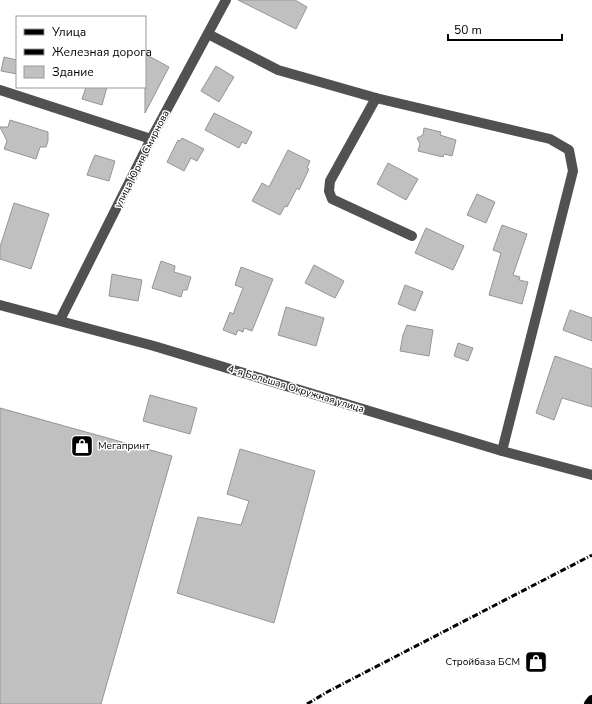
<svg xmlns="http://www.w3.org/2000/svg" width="592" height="704" viewBox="0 0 592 704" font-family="'Nunito Sans',sans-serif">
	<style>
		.building { fill: #c0c0c0; stroke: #959595 }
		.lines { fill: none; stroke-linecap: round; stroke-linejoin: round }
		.major-casing { stroke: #dbdbdb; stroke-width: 11 }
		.minor { stroke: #515151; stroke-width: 10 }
		.major { stroke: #000; stroke-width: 10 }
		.rail { stroke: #000; stroke-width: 3; stroke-dasharray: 6 2 1 2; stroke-linecap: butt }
		.labels { text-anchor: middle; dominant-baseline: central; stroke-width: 3; stroke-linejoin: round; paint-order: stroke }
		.street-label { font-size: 10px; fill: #000; stroke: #fff }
		.poi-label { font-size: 10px; fill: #000; stroke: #fff; text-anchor: start }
	</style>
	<rect width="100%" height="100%" fill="#fff"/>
	<g class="building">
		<polygon points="238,0 295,0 307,7 296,29"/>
		<polygon points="145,54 169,67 145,113"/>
		<polygon points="4,57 17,60 17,74 1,71"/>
		<polygon points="216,66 234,77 219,102 201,91"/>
		<polygon points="86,87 107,87 102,105 82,99"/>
		<polygon points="214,113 252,132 246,144 242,142 239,148 205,130"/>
		<polygon points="10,120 48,132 48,141 46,147 40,147 36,159 4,149 7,141 0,127 8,127"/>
		<polygon points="424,128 441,132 440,135 456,140 452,156 444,154 443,157 418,151 420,144 417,138 423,135"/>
		<polygon points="182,138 204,149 197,161 191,158 184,171 167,162 178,140 180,141"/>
		<polygon points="288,150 310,161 307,168 309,169 299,190 297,188 287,207 285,206 280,215 252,201 262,183 269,187"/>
		<polygon points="95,155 115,161 109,181 87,175 91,164"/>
		<polygon points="388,163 418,179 406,200 377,184"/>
		<polygon points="477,194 495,202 486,223 467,215"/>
		<polygon points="14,203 49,214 31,269 0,259 0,247"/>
		<polygon points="502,225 527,234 513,275 520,277 519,280 528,282 522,304 489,295 501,253 493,250"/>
		<polygon points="426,228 464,246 453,270 415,253"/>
		<polygon points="161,261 175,266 174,272 191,277 187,290 183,290 181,297 152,288"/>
		<polygon points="314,265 344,281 335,298 305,283"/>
		<polygon points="241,267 273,279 252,331 244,328 243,332 238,330 236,335 223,330 230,312 233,314 243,288 235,285"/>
		<polygon points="112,274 142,280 138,301 109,296"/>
		<polygon points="405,285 423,292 415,311 398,304"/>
		<polygon points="286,307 324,318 316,346 278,335"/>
		<polygon points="570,310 592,318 592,341 563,330"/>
		<polygon points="407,325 433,330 429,356 400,351 403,335"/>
		<polygon points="458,343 473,348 468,361 454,356"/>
		<polygon points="555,356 592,369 592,407 562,398 554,420 536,413"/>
		<polygon points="150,395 197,408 190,434 143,421"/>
		<polygon points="0,408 172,456 101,704 0,704"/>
		<polygon points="240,449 315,471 274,623 177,593 198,517 241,525 249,501 227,494"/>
	</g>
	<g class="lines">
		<g class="major-casing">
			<polyline id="major" points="589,704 592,700"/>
		</g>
		<g class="minor">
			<polyline points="208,34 278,70 376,98 550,139 569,150 573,171 502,451"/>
			<polyline points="0,90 151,139"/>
			<polyline points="376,98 330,181 329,191 332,199 412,236"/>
			<polyline points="0,305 154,346 502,451 592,475"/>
			<polyline points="60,320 151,139 226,0"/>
		</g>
		<use href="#major" class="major"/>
		<polyline class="rail" points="307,704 329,691 592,555"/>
	</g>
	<defs>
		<g id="shop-square" transform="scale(1.15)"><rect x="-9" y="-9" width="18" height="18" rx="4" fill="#000" stroke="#fff"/><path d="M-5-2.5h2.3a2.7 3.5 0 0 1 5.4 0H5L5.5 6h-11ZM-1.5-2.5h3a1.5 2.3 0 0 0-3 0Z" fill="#fff"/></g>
	</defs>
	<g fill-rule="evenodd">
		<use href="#shop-square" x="82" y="446"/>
		<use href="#shop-square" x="536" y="662"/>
	</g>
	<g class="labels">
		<g class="street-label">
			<text transform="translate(142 159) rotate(-63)">улица Юрия Смирнова</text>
			<text transform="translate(296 389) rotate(17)">4-я Большая Окружная улица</text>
		</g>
		<g class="poi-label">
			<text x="98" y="446">Мегапринт</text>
			<text x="520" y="662" text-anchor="end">Стройбаза БСМ</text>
		</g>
	</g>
	<rect x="16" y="16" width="130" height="72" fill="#ffffff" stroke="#999999"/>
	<rect x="24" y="29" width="20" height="6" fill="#000000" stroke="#999999"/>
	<text x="52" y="36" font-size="12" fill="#000000">Улица</text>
	<rect x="24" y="49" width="20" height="6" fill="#000000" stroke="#999999"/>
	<text x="52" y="56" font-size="12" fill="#000000">Железная дорога</text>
	<rect x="24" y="66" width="20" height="12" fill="#c0c0c0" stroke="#999999"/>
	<text x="52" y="76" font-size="12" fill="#000000">Здание</text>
	<path d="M448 34v6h114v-6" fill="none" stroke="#000000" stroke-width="2"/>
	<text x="454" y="34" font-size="12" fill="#000000" stroke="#ffffff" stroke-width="3" paint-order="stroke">50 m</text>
</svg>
